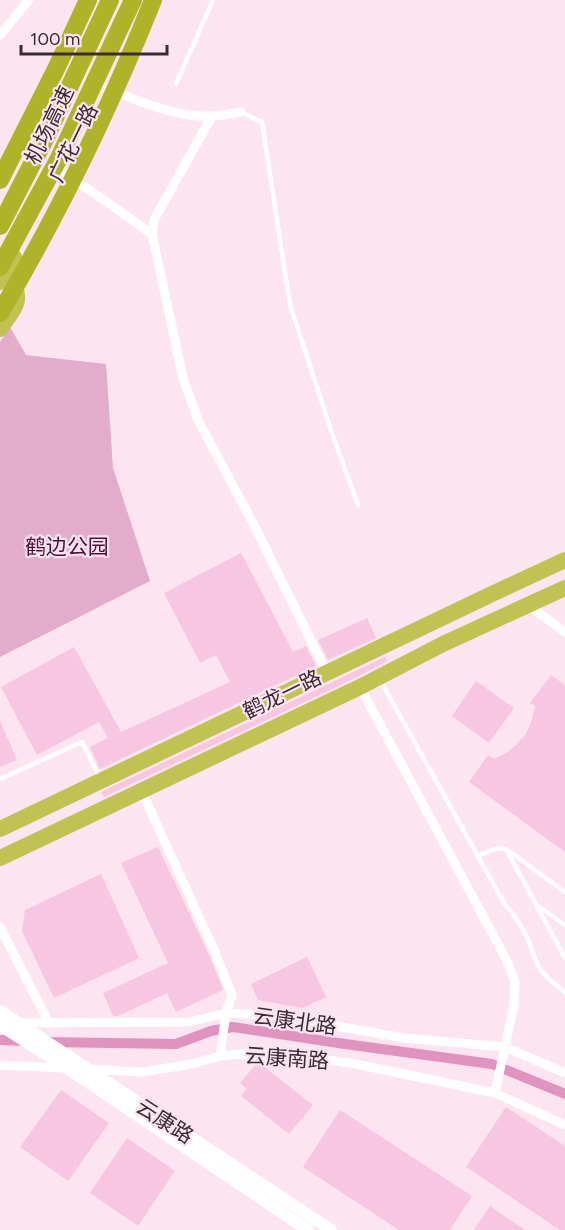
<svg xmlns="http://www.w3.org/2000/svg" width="565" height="1230" viewBox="0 0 565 1230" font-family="Figtree,'Noto Sans SC',sans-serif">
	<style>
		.green { fill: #e3acca }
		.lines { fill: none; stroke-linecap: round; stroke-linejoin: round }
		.canal { stroke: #e093be; stroke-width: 10 }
		.building { fill: #f7c6e0 }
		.service { stroke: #fff; stroke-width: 4.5 }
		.minor { stroke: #fff; stroke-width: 9 }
		.tertiary { stroke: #fff; stroke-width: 12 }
		.trunk { stroke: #c0c252; stroke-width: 16 }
		.motorway { stroke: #b0b327; stroke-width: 18 }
		.labels { text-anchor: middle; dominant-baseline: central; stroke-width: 4.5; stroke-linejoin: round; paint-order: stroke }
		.street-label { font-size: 21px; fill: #3a2c33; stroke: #fce5f1 }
		.park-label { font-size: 21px; fill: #510d3a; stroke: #fce5f1 }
	</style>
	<rect width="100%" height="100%" fill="#fce5f1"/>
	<polygon class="green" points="10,327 26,355 106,364 113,468 150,581 0,657 0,342"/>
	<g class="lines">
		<g class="canal">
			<polyline points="0,1040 27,1041"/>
			<polyline points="45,1042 176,1044 211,1031 233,1027 345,1044 492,1064 565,1094"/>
		</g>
	</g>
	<g class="building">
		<polygon points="241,553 293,652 306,646 316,666 100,769 90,747 108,738 99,722 37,755 1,687 74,647 121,732 230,682 216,655 200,663 164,593"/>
		<polygon points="367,618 376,638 328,660 318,640"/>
		<polygon points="385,657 387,661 355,678 104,797 101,792"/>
		<polygon points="551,675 565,685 565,852 469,782 488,755 494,759 506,753 516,745 526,734 532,720 535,706 530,703"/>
		<polygon points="476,681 514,708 489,743 452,716"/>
		<polygon points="0,721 17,760 0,767"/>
		<polygon points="158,847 210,957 223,990 176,1012 167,993 118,1016 113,1016 103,993 168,963 121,863"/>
		<polygon points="101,874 139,958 54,998 22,931 25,910"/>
		<polygon points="307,957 326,997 302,1008 258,1000 251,984"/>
		<polygon points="258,1062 313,1105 289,1134 241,1096 247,1089 240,1083"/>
		<polygon points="61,1090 109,1123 68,1181 20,1147"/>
		<polygon points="506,1107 565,1146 565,1230 560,1230 466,1167"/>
		<polygon points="340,1110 472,1196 450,1230 399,1230 303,1167"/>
		<polygon points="127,1138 175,1171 138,1226 90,1193"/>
		<polygon points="490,1206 525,1230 474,1230"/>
	</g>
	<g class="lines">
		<g class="service">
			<polyline points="176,84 213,0"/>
			<polyline points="241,112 262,122 290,305 332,433 358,505"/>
			<path d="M380 680 504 903C513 914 522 926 528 939 532 949 534 960 541 970 547 979 556 985 565 992"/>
			<polyline points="0,779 82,742 100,779"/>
			<polyline points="506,849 565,958"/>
			<polyline points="478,856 497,848 506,849 565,892"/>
			<polyline points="538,906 565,925"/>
		</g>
		<g class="minor">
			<polyline points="0,35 29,0"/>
			<path d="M101 86C130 97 159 111 190 115 207 118 224 115 241 112"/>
			<polyline points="212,116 155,218 152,234 183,378 198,420 254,525 327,673"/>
			<polyline points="61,170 152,234"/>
			<polyline points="528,605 565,632"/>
			<polyline points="360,687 506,959 515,981 514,1005 495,1093"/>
			<polyline points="142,792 214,950 232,995 226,1013 220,1056"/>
			<polyline points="0,927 49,1023"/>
			<polyline points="19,1023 189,1022 226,1013 248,1014 319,1023 404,1038 505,1047 565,1073"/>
			<polyline points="0,1065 65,1068"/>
			<polyline points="88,1069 142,1072 192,1064 220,1056 240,1054 305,1057 356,1064 495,1093 565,1125"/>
		</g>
		<g class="tertiary">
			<polyline points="0,1011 331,1230"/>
			<polyline points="0,1025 70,1070 308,1230"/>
		</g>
		<g class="trunk">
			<polyline points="0,282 14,257"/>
			<path d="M0 329C13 309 24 303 12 280"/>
			<polyline points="0,829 494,593 565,560"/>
			<polyline points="0,858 360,687 443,644 565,588"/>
		</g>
		<g class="motorway">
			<polyline points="0,180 56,69 88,0"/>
			<polyline points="0,226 46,137 110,0"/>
			<polyline points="0,267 58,160 133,0"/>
			<path d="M0 313C59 213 110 108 153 0"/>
		</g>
	</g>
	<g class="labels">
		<g class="street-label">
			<text transform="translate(49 125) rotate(-64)">机场高速</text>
			<text transform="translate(73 143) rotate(-64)">广花一路</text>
			<text transform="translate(282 694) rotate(-26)">鹤龙一路</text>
			<text transform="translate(295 1021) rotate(8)">云康北路</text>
			<text transform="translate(287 1058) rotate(4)">云康南路</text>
			<text transform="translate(165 1121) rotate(33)">云康路</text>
		</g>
		<g class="park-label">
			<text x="67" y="546">鹤边公园</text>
		</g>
	</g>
	<path d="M21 45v9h146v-9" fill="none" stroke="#3a2c33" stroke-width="3"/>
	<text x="30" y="45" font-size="18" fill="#3a2c33" stroke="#fce5f1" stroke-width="4.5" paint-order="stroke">100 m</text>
</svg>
